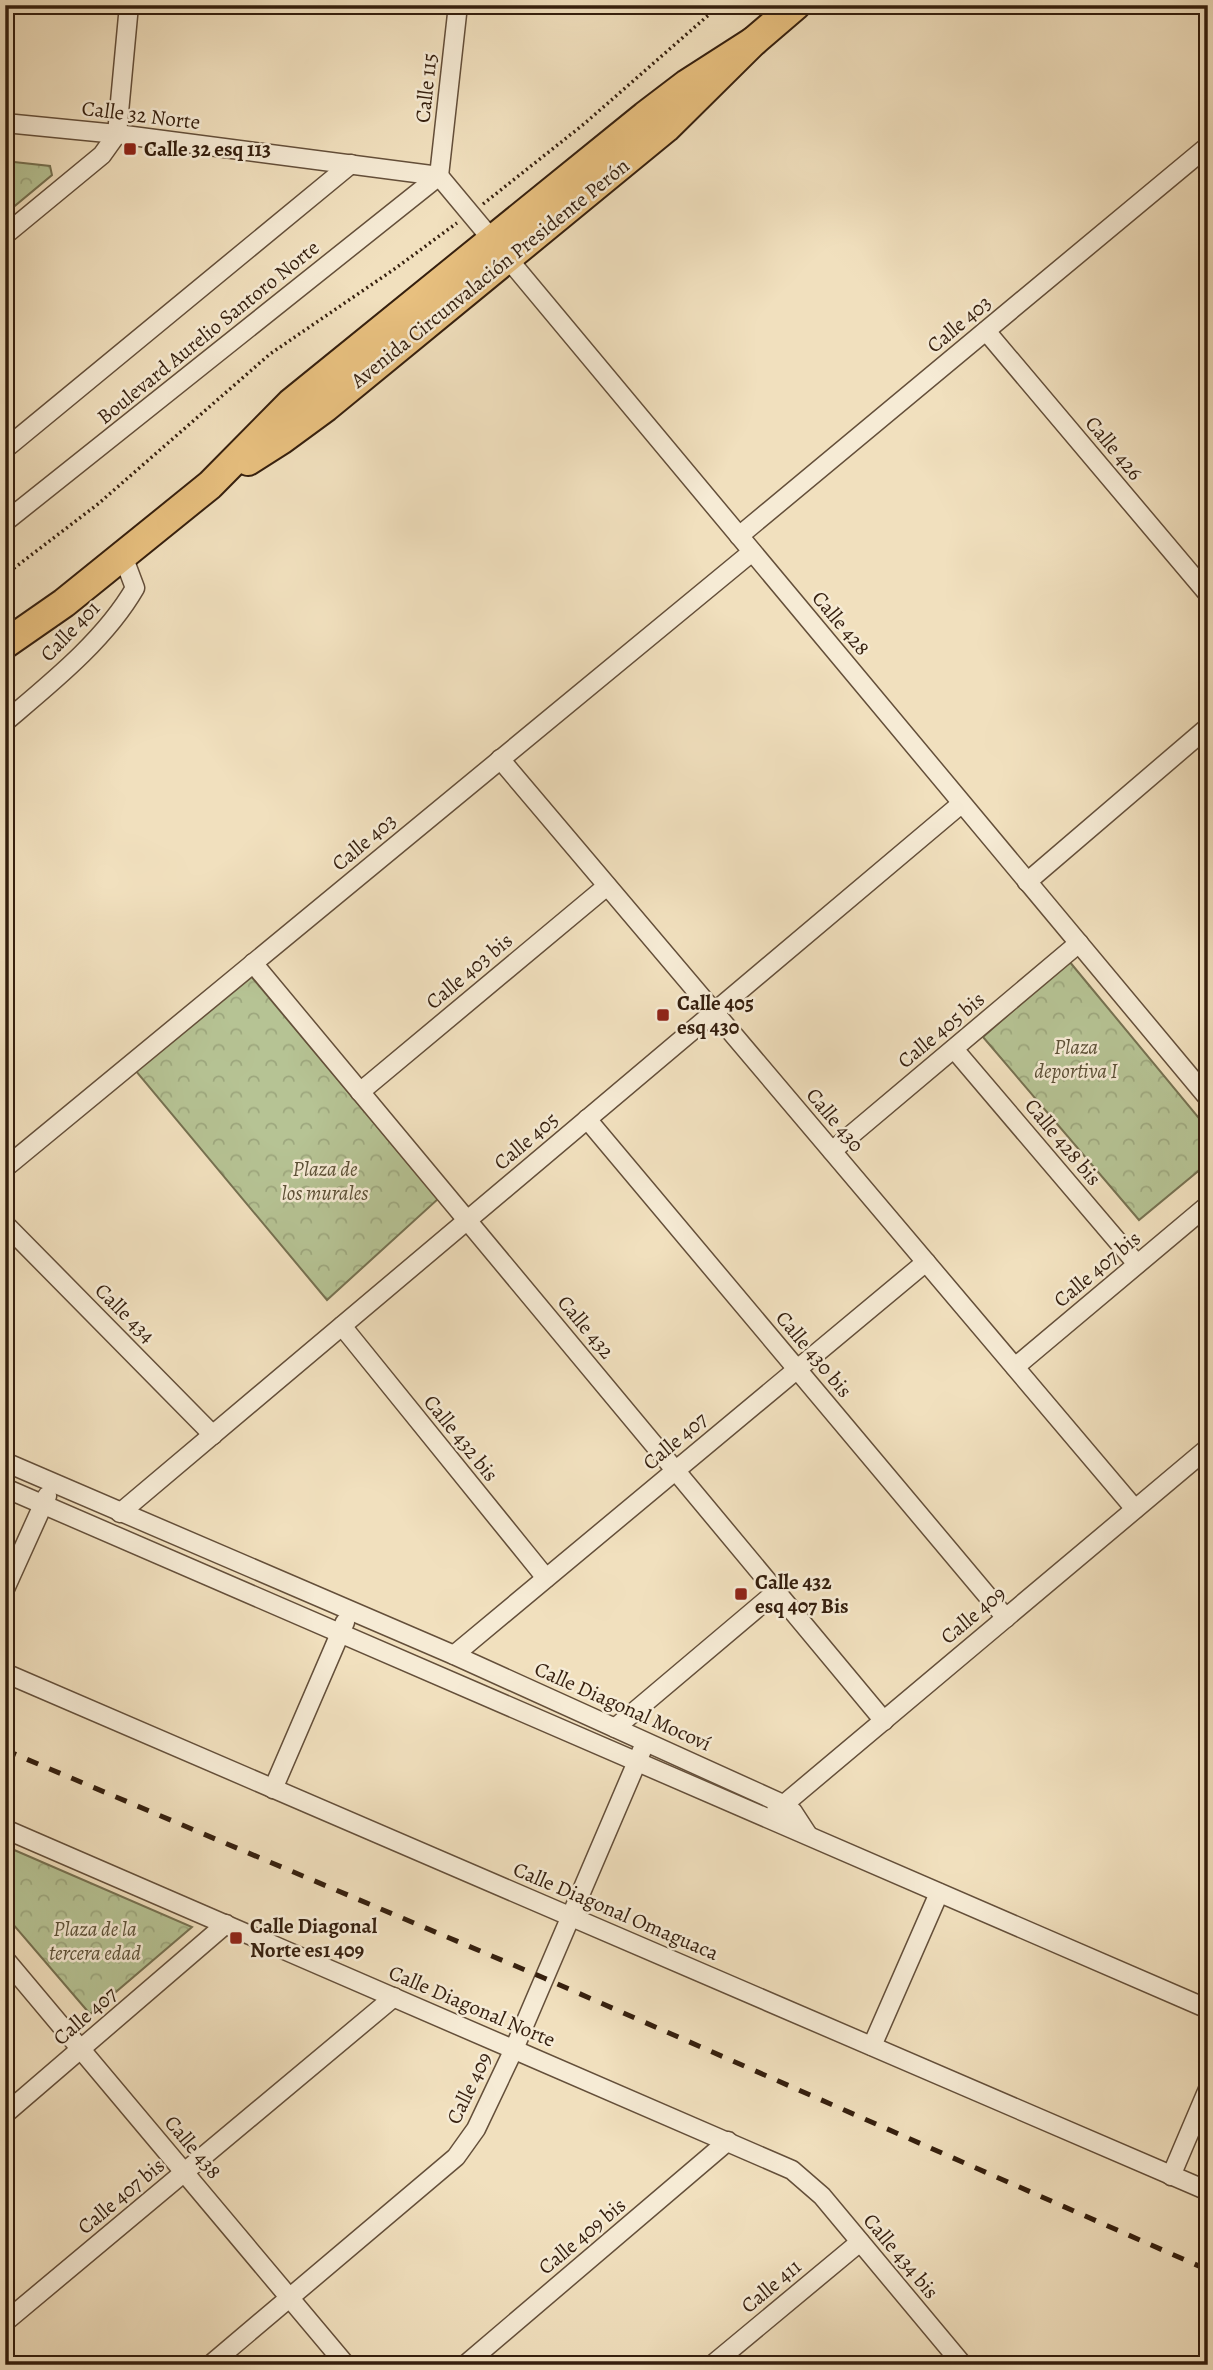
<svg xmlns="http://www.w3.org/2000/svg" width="1213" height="2370" viewBox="0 0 1213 2370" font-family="Alegreya,serif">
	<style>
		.park { fill: url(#park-crowns); stroke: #767151; stroke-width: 2 }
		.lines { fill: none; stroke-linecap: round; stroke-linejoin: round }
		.minor-casing { stroke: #644f3a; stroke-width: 21 }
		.primary-casing { stroke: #351f0e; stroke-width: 32 }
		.path { stroke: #351f0e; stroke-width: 3.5; stroke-dasharray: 2 3.5; stroke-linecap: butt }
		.minor { stroke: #f6ebd5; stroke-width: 18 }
		.primary { stroke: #e8c07f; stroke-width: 28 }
		.rail { stroke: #351f0e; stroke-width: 5; stroke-dasharray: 12 12; stroke-linecap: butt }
		.poi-dot { fill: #8f2418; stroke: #f6ebd5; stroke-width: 2.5 }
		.labels { text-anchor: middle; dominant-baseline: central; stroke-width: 5; stroke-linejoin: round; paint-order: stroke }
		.street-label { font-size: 21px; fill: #351f0e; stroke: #f6ebd5 }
		.poi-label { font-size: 21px; font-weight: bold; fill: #351f0e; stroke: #f6ebd5; text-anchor: start }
		.park-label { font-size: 21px; font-style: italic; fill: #5c5036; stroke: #f6ebd5 }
	</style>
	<defs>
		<pattern id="park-crowns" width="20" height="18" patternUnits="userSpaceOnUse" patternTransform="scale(1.75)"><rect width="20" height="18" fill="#b6c394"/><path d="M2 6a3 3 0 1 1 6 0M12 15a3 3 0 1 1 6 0" fill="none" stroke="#9da77e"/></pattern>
	</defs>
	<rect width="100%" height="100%" fill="#f1e0be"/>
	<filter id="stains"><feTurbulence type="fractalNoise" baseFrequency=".00286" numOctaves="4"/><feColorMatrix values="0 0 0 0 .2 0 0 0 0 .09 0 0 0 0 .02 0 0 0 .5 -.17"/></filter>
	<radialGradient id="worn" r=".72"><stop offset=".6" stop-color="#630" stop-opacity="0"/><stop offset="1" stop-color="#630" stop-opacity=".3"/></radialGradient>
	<g class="park">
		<polygon points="5,161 50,166 52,175 5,214"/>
		<polygon points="1069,961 1208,1129 1208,1163 1139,1220 983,1037"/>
		<polygon points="250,975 438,1199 327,1300 135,1070"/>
		<polygon points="5,1846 192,1927 90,2014 5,1915"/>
	</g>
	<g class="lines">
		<g class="minor-casing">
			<g id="minor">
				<polyline points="5,123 117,134 439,176"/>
				<polyline points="439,176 1208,1098"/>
				<polyline points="439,176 458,5"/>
				<polyline points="5,235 102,155 117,134 129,5"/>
				<polyline points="986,331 1208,594"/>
				<polyline points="5,449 351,164"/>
				<polyline points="5,522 439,176"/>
				<polyline points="739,536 1208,146"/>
				<path d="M5 722C51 683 105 640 135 588L123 556"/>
				<polyline points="500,759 1135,1509"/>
				<polyline points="1027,882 1208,727"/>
				<polyline points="253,963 884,1721"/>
				<polyline points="954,1049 1137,1264"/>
				<polyline points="360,1092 607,886"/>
				<polyline points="587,1119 1006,1618"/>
				<polyline points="832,1151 1079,943"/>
				<polyline points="5,1168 752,552"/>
				<polyline points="5,1224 213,1435"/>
				<polyline points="342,1326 546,1578"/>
				<polyline points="1015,1367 1208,1205"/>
				<polyline points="5,1462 454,1655 785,1805 793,1812 808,1835"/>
				<polyline points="5,1488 1208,2009"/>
				<polyline points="120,1513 961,804"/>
				<polyline points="5,1589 47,1496"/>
				<polyline points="454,1655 926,1262"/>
				<polyline points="5,1673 1208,2191"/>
				<polyline points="615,1728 776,1592"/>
				<polyline points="273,1789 345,1622"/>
				<polyline points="776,1811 1208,1448"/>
				<polyline points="5,1829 792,2170 822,2196 963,2365"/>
				<polyline points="5,1959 346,2365"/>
				<polyline points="872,2046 939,1893"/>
				<polyline points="5,2114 226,1924"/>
				<polyline points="1171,2176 1208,2089"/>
				<polyline points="5,2322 394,1997"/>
				<polyline points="210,2365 443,2168 456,2157 476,2129 514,2049 642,1750"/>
				<polyline points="465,2365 728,2141"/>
				<polyline points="712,2365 860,2242"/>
			</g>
		</g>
		<g class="primary-casing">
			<g id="primary">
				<polyline points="248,461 281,440 326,407 666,128 754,41 796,5"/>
				<polyline points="5,644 64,603 210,485 291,403 645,116 687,84 754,41"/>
			</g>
		</g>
		<g class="path">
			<polyline points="483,204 584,124 720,5"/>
			<polyline points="5,575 98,504 270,354 393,270 457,223"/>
		</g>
		<use href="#minor" class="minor"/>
		<use href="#primary" class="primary"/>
		<polyline class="rail" points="5,1750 544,1978 1208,2270"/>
	</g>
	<g class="poi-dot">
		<rect x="123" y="142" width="14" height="14" rx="3.5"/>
		<rect x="656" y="1008" width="14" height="14" rx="3.5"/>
		<rect x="734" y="1587" width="14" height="14" rx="3.5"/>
		<rect x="229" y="1931" width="14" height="14" rx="3.5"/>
	</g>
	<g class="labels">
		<g class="street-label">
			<text transform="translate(426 88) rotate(-84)">Calle 115</text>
			<text transform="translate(141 115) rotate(7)">Calle 32 Norte</text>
			<text transform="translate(490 273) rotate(-39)">Avenida Circunvalación Presidente Perón</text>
			<text transform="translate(959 324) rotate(-40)">Calle 403</text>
			<text transform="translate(208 332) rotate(-39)">Boulevard Aurelio Santoro Norte</text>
			<text transform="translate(1114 448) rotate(50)">Calle 426</text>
			<text transform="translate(841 623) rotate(50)">Calle 428</text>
			<text transform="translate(70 631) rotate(-46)">Calle 401</text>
			<text transform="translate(364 842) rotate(-40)">Calle 403</text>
			<text transform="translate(469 971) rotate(-40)">Calle 403 bis</text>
			<text transform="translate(941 1030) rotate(-40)">Calle 405 bis</text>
			<text transform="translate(835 1120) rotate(50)">Calle 430</text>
			<text transform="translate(526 1141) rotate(-40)">Calle 405</text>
			<text transform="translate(1063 1142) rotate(50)">Calle 428 bis</text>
			<text transform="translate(1097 1269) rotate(-40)">Calle 407 bis</text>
			<text transform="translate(125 1313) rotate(45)">Calle 434</text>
			<text transform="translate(586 1327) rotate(50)">Calle 432</text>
			<text transform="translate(814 1354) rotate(50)">Calle 430 bis</text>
			<text transform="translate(461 1438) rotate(51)">Calle 432 bis</text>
			<text transform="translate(675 1441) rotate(-40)">Calle 407</text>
			<text transform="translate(973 1615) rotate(-40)">Calle 409</text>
			<text transform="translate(623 1706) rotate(24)">Calle Diagonal Mocoví</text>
			<text transform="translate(616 1911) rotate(23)">Calle Diagonal Omaguaca</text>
			<text transform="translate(472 2006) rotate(23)">Calle Diagonal Norte</text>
			<text transform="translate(85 2016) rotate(-41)">Calle 407</text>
			<text transform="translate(469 2088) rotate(-64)">Calle 409</text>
			<text transform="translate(193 2147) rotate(50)">Calle 438</text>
			<text transform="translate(121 2196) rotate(-40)">Calle 407 bis</text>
			<text transform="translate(582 2236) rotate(-40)">Calle 409 bis</text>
			<text transform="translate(901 2256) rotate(50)">Calle 434 bis</text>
			<text transform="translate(771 2286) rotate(-40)">Calle 411</text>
		</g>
		<g class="poi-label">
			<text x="144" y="149">Calle 32 esq 113</text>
			<text x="677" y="1003">Calle 405<tspan x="677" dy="24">esq 430</tspan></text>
			<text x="755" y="1582">Calle 432<tspan x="755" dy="24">esq 407 Bis</tspan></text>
			<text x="250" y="1926">Calle Diagonal<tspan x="250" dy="24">Norte es1 409</tspan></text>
		</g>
		<g class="park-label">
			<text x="1076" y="1047">Plaza<tspan x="1076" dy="24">deportiva I</tspan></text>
			<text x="325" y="1169">Plaza de<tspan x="325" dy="24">los murales</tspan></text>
			<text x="95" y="1929">Plaza de la<tspan x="95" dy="24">tercera edad</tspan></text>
		</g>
	</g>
	<rect width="1213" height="2370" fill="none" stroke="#f1e0be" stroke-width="28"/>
	<rect x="7" y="7" width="1199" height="2356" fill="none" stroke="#351f0e" stroke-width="3.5"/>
	<rect x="14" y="14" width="1185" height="2342" fill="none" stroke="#351f0e" stroke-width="2"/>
	<rect width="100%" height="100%" filter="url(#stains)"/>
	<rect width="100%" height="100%" fill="url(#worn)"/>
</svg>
